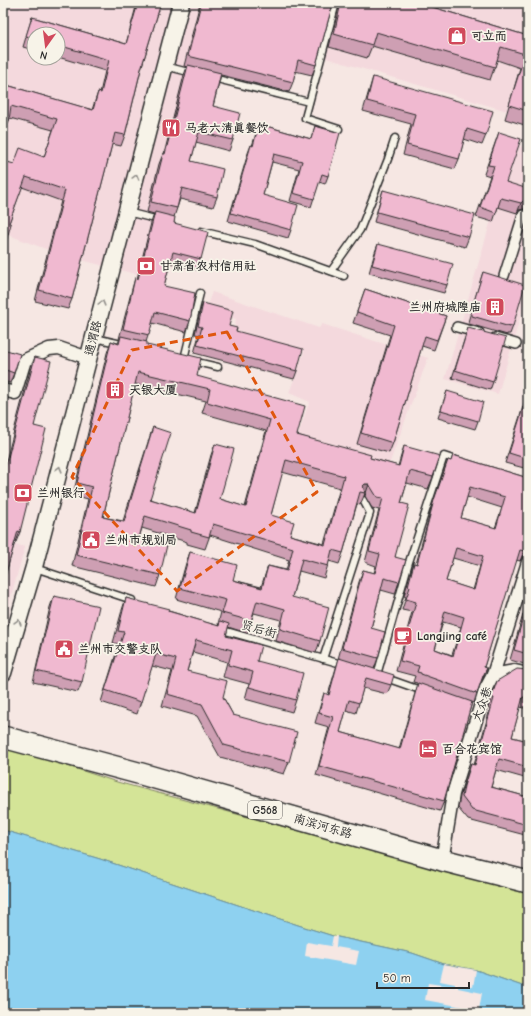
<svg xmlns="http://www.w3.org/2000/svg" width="531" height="1016" viewBox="0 0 531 1016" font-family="'Comic Neue','LXGW WenKai TC',sans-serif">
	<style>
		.built { fill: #f4d9dd; fill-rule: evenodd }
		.green { fill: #d4e497; stroke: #808861 }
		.water { fill: #8ed1f0; stroke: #668fa1 }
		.pier { fill: #f6e7e3 }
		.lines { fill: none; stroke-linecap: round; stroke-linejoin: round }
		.service-casing { stroke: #2b2b2b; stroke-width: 9 }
		.pedestrian-casing { stroke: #2b2b2b; stroke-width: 12 }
		.minor-casing { stroke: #2b2b2b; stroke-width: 15 }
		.tertiary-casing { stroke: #2b2b2b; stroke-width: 19 }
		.trunk-casing { stroke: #2b2b2b; stroke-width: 24 }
		.service { stroke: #f7f3e8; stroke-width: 6 }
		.pedestrian { stroke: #f7f3e8; stroke-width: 9 }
		.minor { stroke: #f7f3e8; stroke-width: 12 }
		.tertiary { stroke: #f7f3e8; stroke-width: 16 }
		.trunk { stroke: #f7f3e8; stroke-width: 21 }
		.wall { fill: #ce9fb3; stroke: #2b2b2b; fill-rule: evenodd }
		.shaded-wall { fill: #a88292; stroke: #2b2b2b }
		.building { fill: #f0b9d0; stroke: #2b2b2b; fill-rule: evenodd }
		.oneway { stroke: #918f8a }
		.marked { fill: none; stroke: #df570e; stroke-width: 3; stroke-dasharray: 8 5; stroke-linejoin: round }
		.labels { text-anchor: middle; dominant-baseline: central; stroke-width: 3.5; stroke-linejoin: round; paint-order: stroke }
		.shield { fill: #f7f3e8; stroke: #686764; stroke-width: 1 }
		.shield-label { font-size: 11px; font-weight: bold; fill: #2b2b2b }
		.poi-label { font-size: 12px; font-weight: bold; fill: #2b2b2b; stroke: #f7f3e8; text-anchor: start }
		.street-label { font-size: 12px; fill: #2b2b2b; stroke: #f7f3e8 }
	</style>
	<rect width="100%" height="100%" fill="#f6e7e3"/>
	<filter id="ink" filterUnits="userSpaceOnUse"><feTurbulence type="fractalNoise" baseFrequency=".025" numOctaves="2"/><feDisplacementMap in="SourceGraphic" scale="8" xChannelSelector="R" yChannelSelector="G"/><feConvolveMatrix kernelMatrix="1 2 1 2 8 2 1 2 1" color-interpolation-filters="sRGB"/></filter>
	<g filter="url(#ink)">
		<g class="built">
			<path d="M3 3H528V117L220 27 155 279 62 255 3 233ZM34 34H58V58H34Z"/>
			<polygon points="513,144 528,149 528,290 498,394 445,379"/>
			<polygon points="212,292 319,328 322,324 428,358 390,462 367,466 295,444 306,411 310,402 289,393 304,352 234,329 236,319 206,308"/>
			<polygon points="3,400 11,402 3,430"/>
			<polygon points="3,541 25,547 3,624"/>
		</g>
		<polygon class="green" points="3,745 117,782 528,892 528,988 476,970 444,964 412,953 333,936 298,925 100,859 3,830"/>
		<polygon class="water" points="3,830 100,859 298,925 333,936 412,953 444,964 476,970 528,988 528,1013 3,1013"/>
		<g class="pier">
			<polygon points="333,936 337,936 336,947 359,951 356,965 305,956 307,942 331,946"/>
			<polygon points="444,964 476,970 473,987 458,985 458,988 482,993 479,1010 425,1000 428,983 455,987 455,984 440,981"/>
		</g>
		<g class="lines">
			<g class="service-casing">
				<g id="service">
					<polyline points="336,3 305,118 339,129"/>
					<polyline points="165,66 192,73"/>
					<polyline points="213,78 309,102"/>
					<polyline points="127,212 159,220"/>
					<polyline points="201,231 255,244 344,276"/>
					<polyline points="331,271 360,230 388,159 395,138"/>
					<polyline points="95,338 117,343"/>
					<polyline points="184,359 200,293"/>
					<polyline points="192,361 218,367"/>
					<polyline points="35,568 132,600"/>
					<polyline points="219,629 345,665"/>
					<polyline points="323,659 370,513 363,500"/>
					<polyline points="377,675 409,562 444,456 459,461"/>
					<polyline points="386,678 423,691"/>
				</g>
			</g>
			<g class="pedestrian-casing">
				<g id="pedestrian">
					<polyline points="504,276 523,215"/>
					<polyline points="457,327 479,333"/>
					<polyline points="495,338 516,344"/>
				</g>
			</g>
			<g class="minor-casing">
				<g id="minor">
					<polyline points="3,390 15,393 25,360 49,349 59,348 88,358"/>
					<polyline points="493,675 515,671 528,674"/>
					<polyline points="444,849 453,794 486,688 493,675 528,562"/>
				</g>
			</g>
			<g class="tertiary-casing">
				<polyline id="tertiary" points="3,673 34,567 181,3"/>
			</g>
			<g class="trunk-casing">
				<polyline id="trunk" points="3,737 138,773 442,860 528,882"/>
			</g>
			<use href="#service" class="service"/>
			<use href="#pedestrian" class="pedestrian"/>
			<use href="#minor" class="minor"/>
			<use href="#tertiary" class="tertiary"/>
			<use href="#trunk" class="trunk"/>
		</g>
		<g class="wall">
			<polygon points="137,3 161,3 141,69 125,135 121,146 112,144 72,299 68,309 35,301 61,201 22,187 9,223 3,252 14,164 44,157 53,130 10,118 5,131 3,134 3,84 92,110 98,92 100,93 105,71 58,57 58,34 34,34 34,50 23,47 32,17 126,44"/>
			<path d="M200 3H333L316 65 312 75 295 71 293 82 289 92 221 75 213 106 233 140 229 151 196 142 191 161 217 197 213 207 180 199 174 217V223L201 259 197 270 170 263 164 286 190 321 186 332 152 323 146 342 147 345 197 376 297 435 370 458 398 466 404 446 433 477 428 489 407 483 401 503 395 557 399 582 395 594 381 590 371 628 378 658 374 669 391 685 387 694 363 688 359 703 356 713 346 710 340 732 399 749 415 693 418 685 417 684V683L413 682 415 676 396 671 412 612 402 610 406 597 404 596 410 574 414 563 416 564 431 510 448 460 451 461 453 455 528 478V555L523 556 520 561 516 560 484 667 483 678 480 683 474 703 472 702 444 801 440 811 316 775 329 727 315 723 324 693 328 695 336 668 339 659H338L359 582 363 570 374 573 376 566 365 562 379 510 372 508 365 496H364L360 505 357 504 343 553 339 564 329 561 324 578 299 571 292 597 320 641 316 653 276 641 281 620 254 613 247 633 228 627 226 636 257 661 296 700 292 712 245 699 249 684 223 677 227 662 193 652 187 671 223 697 233 715 289 762 284 774 220 757 197 716 162 706 172 671 152 666 137 714 101 702 119 644 113 643 122 610 126 598 218 626 219 625 218 624 221 612 176 599 186 563 190 552 233 580 261 587 268 566 286 570 289 560 210 535 205 549 187 544V542L142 528 139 538 160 575 156 587 72 566 88 499 73 495 107 353 111 341 118 343 120 339H119L132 289 135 278 137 279 151 223 154 214 147 212 159 164 163 154H164L184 75 187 67 184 66ZM135 384 206 401 202 413 266 431 245 507 220 499 215 444 211 455 195 513 150 499 153 427 149 439 123 521 103 517ZM282 472 340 488 324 544 290 535 271 515ZM467 497 502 508 495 528 461 518ZM453 558 480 566 473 590 446 581ZM443 622 461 627 452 655 435 649Z"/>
			<polygon points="340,3 419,3 528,36 528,126 505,119 520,68 497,60 490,80 372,46 367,58 329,47"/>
			<polygon points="373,77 486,135 482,145 464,139 459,159 455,169 403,155 411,124 363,111 370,87"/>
			<polygon points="259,124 311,139 315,126 328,176 325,184 319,182 311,207 290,201 299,169 272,162 263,195 291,230 288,238 228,221 248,153 251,145 252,146"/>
			<polygon points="499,132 506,182 525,191 528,194 528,213 528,211 524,209 519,210 517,213 498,207 493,222 476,217 490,176 484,174"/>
			<polygon points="383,190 469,237 465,247 374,222 380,200"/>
			<polygon points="378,244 447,285 444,293 369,273 375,252"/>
			<polygon points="483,272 513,326 510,334 507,334 507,335 469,324 469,322 468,322"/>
			<polygon points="365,289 446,316 434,350 422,346 393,443 389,453 357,444 390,335 353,323"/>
			<polygon points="203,303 229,326 297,371 294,379 194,353 199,335 195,334 200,311"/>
			<polygon points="468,328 493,382 490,390 452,378"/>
			<polygon points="3,349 14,373 10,383 3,381"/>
			<polygon points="35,357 34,426 20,532 16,542 15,542 3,583 3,472 31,367"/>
			<polygon points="447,391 478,421 475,429 438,418"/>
			<polygon points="528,391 528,469 505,463"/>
			<polygon points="54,596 82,682 78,692 33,682 50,607"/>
			<polygon points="528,597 528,665 510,660"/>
			<polygon points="528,670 528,709 520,707 512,737 528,741 528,779 496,770 491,787 528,797 528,842 524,840 525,835 468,820 458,808 460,796 471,764 474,765 490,709 488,708 497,681"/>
		</g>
		<g class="shaded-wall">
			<polygon points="9,120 5,131 3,134 3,127"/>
			<polygon points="528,199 524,209 519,210 517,213 521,203 523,201"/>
			<polygon points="365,484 369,484 365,496 364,496 365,493 363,486"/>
			<polygon points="527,546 528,546 528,555 523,556 520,561 524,551"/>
			<polygon points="487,668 483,678 479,686 483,676"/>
		</g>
		<g class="building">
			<polygon points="138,3 161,3 141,69 125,135 115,133 72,299 39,290 65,190 26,177 9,223 11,224 3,252 3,165 4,161 14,164 20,148 44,157 57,119 11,106 9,120 6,124 3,127 3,84 93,110 98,92 101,93 109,60 58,45 58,34 34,34 34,38 26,36 32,17 126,44"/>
			<polygon points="201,3 333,3 316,65 298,60 293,82 188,56"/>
			<polygon points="341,3 419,3 528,36 528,111 509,105 525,54 501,47 495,67 376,32 372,45 334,34"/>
			<polygon points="188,65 221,73 213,106 240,113 233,140 199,132 191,161 223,169 217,197 182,188 177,208 151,202 163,154 165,154"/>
			<polygon points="373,77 493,111 486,135 467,129 459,159 407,145 415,114 367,101"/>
			<polygon points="259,124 311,139 315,126 340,133 328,176 322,174 314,199 293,193 302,161 274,154 263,195 298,205 291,230 231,213 251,145 253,146"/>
			<polygon points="499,132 521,139 506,182 525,188 525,191 528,194 528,200 523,201 521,203 501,198 496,213 480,207 494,166 488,165"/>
			<polygon points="383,190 475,215 469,237 377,212"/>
			<polygon points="155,212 175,217 174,223 208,232 201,259 173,252 164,286 195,293 190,321 155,312 149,335 123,329 135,278 138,279"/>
			<polygon points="378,244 453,264 447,285 372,265"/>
			<polygon points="483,272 525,285 513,326 510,326 510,327 472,316 472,314 470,314"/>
			<polygon points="365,289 446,316 437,340 425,336 393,443 361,433 394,325 357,312"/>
			<polygon points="203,303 233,311 229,326 237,328 236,331 303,349 297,371 197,345 202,327 198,326"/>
			<polygon points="468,328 506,338 493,382 455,370"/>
			<path d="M121 336 147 342V345L201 358 197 376 305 406 297 435 371 455 370 458 399 466 404 446 440 456 433 477 410 471 401 503 409 505 395 557 406 560 399 582 384 578 371 628 385 632 378 658 342 648 363 570 375 573 380 554 369 551 383 498 377 497 369 484H365L363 486 365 493 360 492 343 553 332 550 328 566 302 559 292 597 329 607 320 641 280 629 285 609 257 601 251 621 222 613 226 600 180 588 190 552 237 565 233 580 262 588 268 566 287 571 293 548 213 524 209 537 191 532V530L145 516 139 538 167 545 160 575 76 555 92 487 77 483 111 341 119 344ZM138 372 210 389 207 402 270 420 246 507 220 499 234 449 215 444 196 513 150 499 171 433 153 427 124 522 103 517ZM286 460 344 476 325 545 290 535 294 522 271 515Z"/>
			<polygon points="3,349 20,354 14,373 3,369"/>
			<polygon points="35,357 51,361 34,426 46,429 20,532 18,531 3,583 3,476"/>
			<polygon points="447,391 483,402 478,421 441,410"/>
			<polygon points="528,392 528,459 509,453"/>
			<path d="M453 455 528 478V546H527L524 551 520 550 484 667 487 668 483 676 477 693 475 692 474 693 421 674V673L417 672 419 666 400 661 416 602 406 599 410 587 408 586 414 563 417 564 434 500 448 460 451 461ZM470 487 505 497 496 528 461 518ZM456 548 483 556 474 590 446 581ZM445 611 464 617 453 656 435 649Z"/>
			<polygon points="54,596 99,606 82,682 36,671"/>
			<polygon points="126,598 169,609 168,611 219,626 220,621 229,624 226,636 261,645 257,661 303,673 296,700 249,687 253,672 228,665 232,650 196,640 187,671 227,681 223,697 233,715 297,732 289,762 224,745 202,704 167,694 176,659 156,654 141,702 105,690 124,632 118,631"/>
			<polygon points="528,600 528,654 514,650"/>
			<polygon points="339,658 394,675 391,685 366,678 359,703 349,700 340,732 400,749 418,683 472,702 444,801 319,766 333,717 319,713 324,693 329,695"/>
			<polygon points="517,669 528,670 528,698 523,697 512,737 528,741 528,767 499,759 491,787 528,797 528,825 472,810 462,797 464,786 471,764 475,765 494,698 491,698 497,681"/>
		</g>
		<defs><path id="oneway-chevron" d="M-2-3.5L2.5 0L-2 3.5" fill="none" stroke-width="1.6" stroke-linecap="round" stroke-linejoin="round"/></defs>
		<g class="oneway">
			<use href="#oneway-chevron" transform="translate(136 177) rotate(-75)"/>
			<use href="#oneway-chevron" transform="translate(102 303) rotate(-75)"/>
			<use href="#oneway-chevron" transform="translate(59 469) rotate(-75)"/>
			<use href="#oneway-chevron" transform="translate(18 622) rotate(-74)"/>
		</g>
	</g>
	<path class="marked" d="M227 332 317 492 177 591 72 477 132 350Z"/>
	<defs>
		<g id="shop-square" transform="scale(1)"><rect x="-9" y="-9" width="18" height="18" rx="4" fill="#d1495b" stroke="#f7f3e8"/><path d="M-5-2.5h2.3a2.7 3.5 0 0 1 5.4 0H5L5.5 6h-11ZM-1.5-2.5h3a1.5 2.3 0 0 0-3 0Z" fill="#fff"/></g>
		<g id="restaurant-square" transform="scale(1)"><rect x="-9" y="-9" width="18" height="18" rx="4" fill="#d1495b" stroke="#f7f3e8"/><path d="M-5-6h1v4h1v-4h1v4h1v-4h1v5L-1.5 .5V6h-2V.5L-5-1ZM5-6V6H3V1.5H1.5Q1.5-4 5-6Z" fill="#fff"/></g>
		<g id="bank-square" transform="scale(1)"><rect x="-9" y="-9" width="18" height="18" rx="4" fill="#d1495b" stroke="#f7f3e8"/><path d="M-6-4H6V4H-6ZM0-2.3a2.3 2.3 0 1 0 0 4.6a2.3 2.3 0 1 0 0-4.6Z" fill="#fff"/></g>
		<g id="building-square" transform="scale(1)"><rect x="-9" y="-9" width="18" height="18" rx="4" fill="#d1495b" stroke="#f7f3e8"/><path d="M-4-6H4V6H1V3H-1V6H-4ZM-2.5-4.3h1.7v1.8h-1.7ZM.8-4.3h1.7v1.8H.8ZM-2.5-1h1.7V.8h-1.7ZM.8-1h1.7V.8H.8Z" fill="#fff"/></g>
		<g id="civic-square" transform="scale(1)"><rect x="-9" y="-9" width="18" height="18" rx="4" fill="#d1495b" stroke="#f7f3e8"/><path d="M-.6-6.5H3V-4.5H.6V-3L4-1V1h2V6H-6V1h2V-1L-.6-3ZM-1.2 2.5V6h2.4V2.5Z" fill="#fff"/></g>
		<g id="cafe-square" transform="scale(1)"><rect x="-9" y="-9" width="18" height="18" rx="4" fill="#d1495b" stroke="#f7f3e8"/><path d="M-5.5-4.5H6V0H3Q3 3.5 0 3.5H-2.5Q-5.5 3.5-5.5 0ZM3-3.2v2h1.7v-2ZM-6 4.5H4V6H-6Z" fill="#fff"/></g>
		<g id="hotel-square" transform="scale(1)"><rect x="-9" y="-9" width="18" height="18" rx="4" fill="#d1495b" stroke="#f7f3e8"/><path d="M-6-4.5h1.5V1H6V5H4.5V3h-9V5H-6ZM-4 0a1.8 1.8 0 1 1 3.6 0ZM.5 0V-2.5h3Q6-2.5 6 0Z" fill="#fff"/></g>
	</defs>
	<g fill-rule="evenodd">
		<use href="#shop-square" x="457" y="36"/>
		<use href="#restaurant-square" x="171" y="128"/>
		<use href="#bank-square" x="146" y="266"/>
		<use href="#building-square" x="495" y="307"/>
		<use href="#building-square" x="115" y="390"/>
		<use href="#bank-square" x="23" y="493"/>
		<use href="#civic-square" x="91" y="540"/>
		<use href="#cafe-square" x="403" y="636"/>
		<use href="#civic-square" x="64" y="649"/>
		<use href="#hotel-square" x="428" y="749"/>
	</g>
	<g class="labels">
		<rect class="shield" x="248" y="801" width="34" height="18" rx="3"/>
		<g class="shield-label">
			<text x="265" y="810">G568</text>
		</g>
		<g class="poi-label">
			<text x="471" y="36">可立而</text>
			<text x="185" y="128">马老六清真餐饮</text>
			<text x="160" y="266">甘肃省农村信用社</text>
			<text x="481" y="307" text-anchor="end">兰州府城隍庙</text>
			<text x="129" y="390">天银大厦</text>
			<text x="37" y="493">兰州银行</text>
			<text x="105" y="540">兰州市规划局</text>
			<text x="417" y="636">Langjing café</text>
			<text x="78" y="649">兰州市交警支队</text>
			<text x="442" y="749">百合花宾馆</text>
		</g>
		<g class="street-label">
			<text transform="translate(93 338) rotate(-76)">通渭路</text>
			<text transform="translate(259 629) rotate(16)">贤后街</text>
			<text transform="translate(482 704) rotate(-70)">大众巷</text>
			<text transform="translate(323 826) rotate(16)">南滨河东路</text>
		</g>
	</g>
	<rect width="531" height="1016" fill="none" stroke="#f7f3e8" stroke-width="16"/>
	<rect x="8" y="8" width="515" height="1000" fill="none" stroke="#2b2b2b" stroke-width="1.5" filter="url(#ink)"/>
	<g transform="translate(46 46) rotate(194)"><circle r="19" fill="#f7f3e8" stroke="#a5a39c"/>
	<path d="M0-3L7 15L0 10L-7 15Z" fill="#d1495b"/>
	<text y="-6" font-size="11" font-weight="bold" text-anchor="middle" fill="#2b2b2b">N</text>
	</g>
	<path d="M377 982v6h92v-6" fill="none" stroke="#2b2b2b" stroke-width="2"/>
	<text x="383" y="982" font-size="12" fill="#2b2b2b" stroke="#f7f3e8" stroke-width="3" paint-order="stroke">50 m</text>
</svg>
